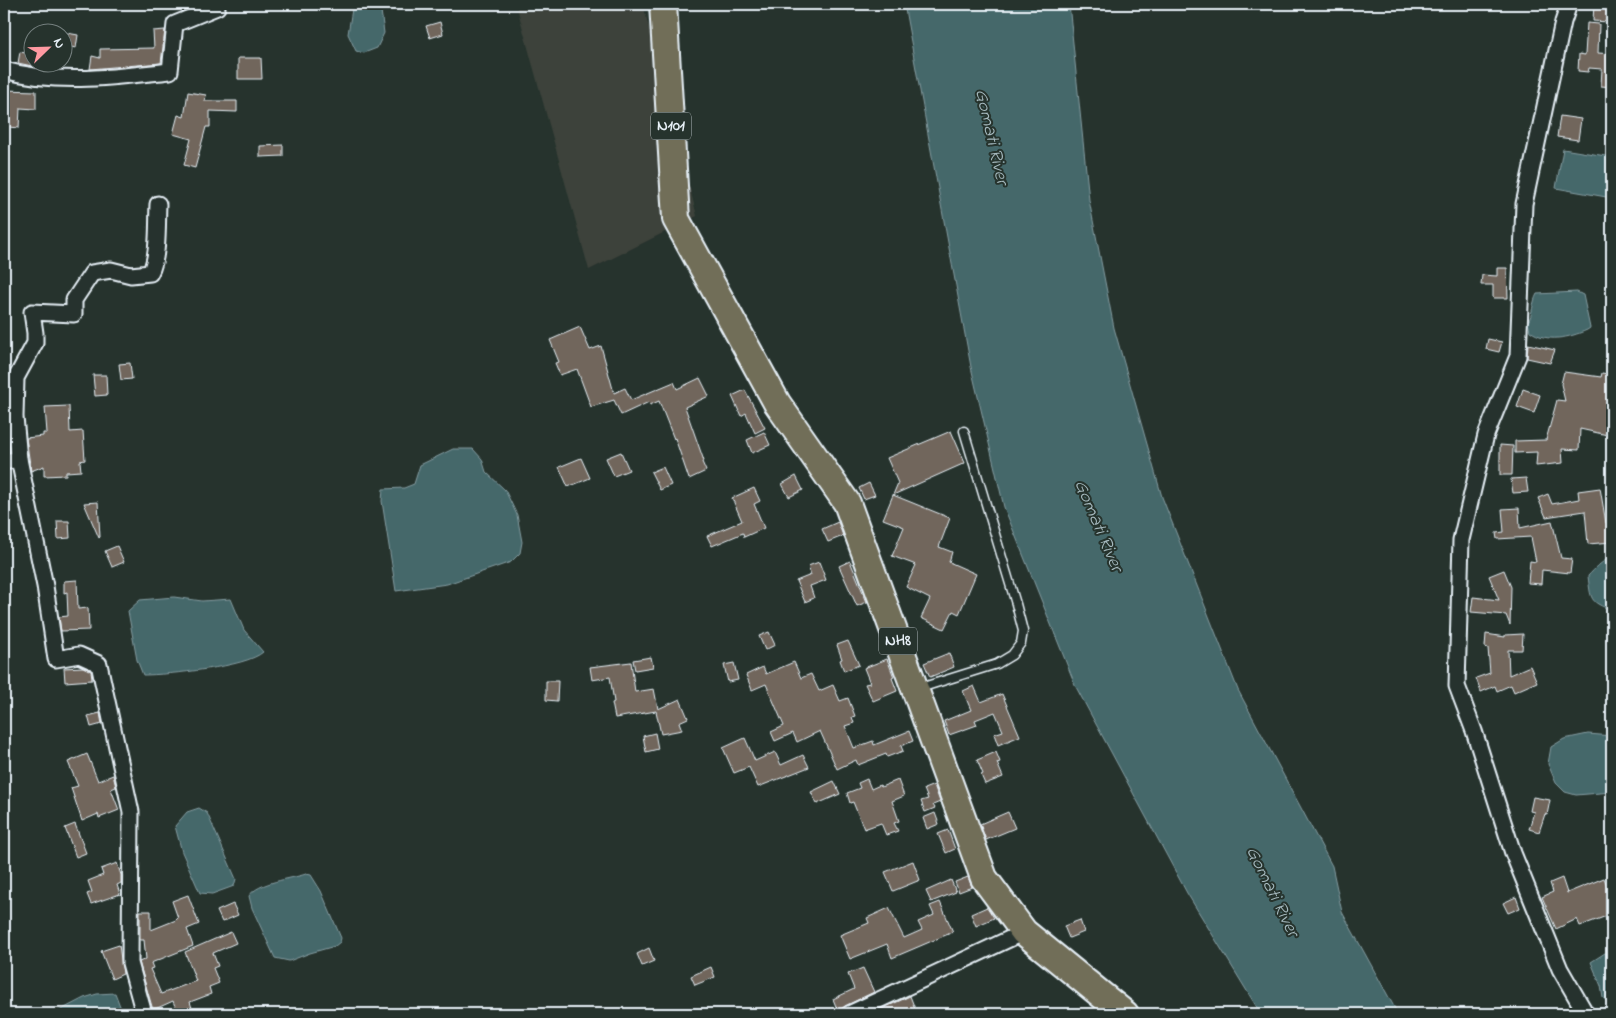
<svg xmlns="http://www.w3.org/2000/svg" width="1616" height="1018" viewBox="0 0 1616 1018" font-family="'Indie Flower',sans-serif">
	<style>
		.built { fill: #3c423b }
		.water { fill: #44676a; stroke: #869ea3 }
		.building { fill: #71665b; stroke: #e8f1f8 }
		.lines { fill: none; stroke-linecap: round; stroke-linejoin: round }
		.lane-casing { stroke: #e8f1f8; stroke-width: 11 }
		.street-casing { stroke: #e8f1f8; stroke-width: 19 }
		.highway-casing { stroke: #e8f1f8; stroke-width: 30 }
		.lane { stroke: #26332d; stroke-width: 8 }
		.street { stroke: #26332d; stroke-width: 15 }
		.highway { stroke: #716e59; stroke-width: 26 }
		.labels { text-anchor: middle; dominant-baseline: central; stroke-width: 4; stroke-linejoin: round; paint-order: stroke }
		.shield { fill: #26332d; stroke: #aeb8bb; stroke-width: 1 }
		.shield-label { font-size: 16px; font-weight: bold; fill: #e8f1f8 }
		.water-label { font-size: 19px; font-style: italic; fill: #a6babf; stroke: #26332d }
	</style>
	<rect width="100%" height="100%" fill="#26332d"/>
	<filter id="ink" filterUnits="userSpaceOnUse"><feTurbulence type="fractalNoise" baseFrequency=".02" numOctaves="2"/><feDisplacementMap in="SourceGraphic" scale="10" xChannelSelector="R" yChannelSelector="G"/><feConvolveMatrix kernelMatrix="1 2 1 2 8 2 1 2 1" color-interpolation-filters="sRGB"/></filter>
	<g filter="url(#ink)">
		<polygon class="built" points="516,4 643,4 697,216 589,270"/>
		<g class="water">
			<polygon points="357,4 376,4 381,11 384,33 377,48 364,53 356,51 348,34 352,9"/>
			<polygon points="904,4 1069,4 1089,200 1114,328 1162,497 1238,690 1332,866 1342,912 1398,1014 1261,1014 1187,893 1076,687 1004,507 971,367"/>
			<polygon points="1563,149 1612,157 1612,198 1556,188"/>
			<path d="M1577 292 1583 295 1590 328 1587 330C1569 338 1547 343 1530 331L1528 322C1533 314 1532 303 1537 294Z"/>
			<polygon points="453,449 473,449 482,459 486,472 505,490 517,515 522,542 520,553 511,562 447,584 396,591 382,501 383,489 404,488 414,484 420,465"/>
			<path d="M1612 558V610C1589 602 1591 599 1588 576 1595 569 1602 560 1612 558Z"/>
			<path d="M174 597 202 601 231 599 244 630 263 652C247 667 167 675 143 675L137 660 128 611 140 600Z"/>
			<polygon points="1588,734 1612,736 1612,792 1576,795 1565,792 1556,783 1548,764 1551,747 1564,739"/>
			<polygon points="199,808 207,813 236,879 234,886 212,894 200,893 182,852 175,826 187,812"/>
			<path d="M306 874 311 875 321 891 341 938 340 942 335 946 310 953 289 961 275 958 252 908 249 896C258 882 291 879 306 874Z"/>
			<polygon points="1605,953 1612,954 1612,1005 1603,998 1601,986 1591,962"/>
			<polygon points="115,993 123,1014 53,1014 84,998 97,994"/>
		</g>
		<g class="building">
			<polygon points="1594,4 1610,5 1609,22 1593,21"/>
			<polygon points="440,22 443,34 430,38 426,26"/>
			<polygon points="1587,23 1599,24 1598,53 1612,54 1612,87 1601,86 1602,69 1589,68 1588,72 1578,71 1579,54 1585,55"/>
			<polygon points="165,30 161,63 90,69 92,56 100,58 100,49 154,48 153,31"/>
			<polygon points="67,33 78,35 76,48 65,46"/>
			<polygon points="20,52 32,54 32,66 18,63"/>
			<polygon points="238,58 261,58 262,79 238,79"/>
			<polygon points="4,90 36,91 36,109 20,108 19,128 8,127 9,108 4,108"/>
			<polygon points="188,92 206,95 205,101 237,101 237,112 210,111 210,127 206,127 195,168 184,165 191,139 173,134 178,115 184,117"/>
			<polygon points="1560,116 1581,119 1578,140 1557,137"/>
			<polygon points="283,145 283,156 260,157 260,146"/>
			<polygon points="1497,268 1507,268 1508,298 1493,298 1493,285 1481,285 1482,275 1497,276"/>
			<polygon points="580,327 590,350 601,346 614,393 625,388 631,400 674,382 677,389 700,378 709,396 685,407 698,444 704,461 702,462 706,471 689,479 675,438 674,439 659,401 650,405 649,402 621,415 614,400 591,407 577,369 560,375 555,363 559,362 550,340"/>
			<polygon points="1488,339 1502,342 1499,352 1486,349"/>
			<polygon points="1528,344 1555,350 1550,363 1527,358"/>
			<polygon points="130,363 132,379 121,380 119,364"/>
			<polygon points="1564,372 1601,377 1602,373 1612,375 1612,436 1580,429 1579,450 1562,449 1563,463 1536,466 1537,452 1515,453 1515,441 1546,440 1557,400 1565,401 1561,384"/>
			<polygon points="93,375 106,375 107,395 95,396"/>
			<polygon points="1523,389 1540,395 1534,413 1517,407"/>
			<polygon points="745,390 765,428 755,433 746,413 741,416 732,396"/>
			<polygon points="69,406 70,432 83,431 85,460 80,461 81,471 66,472 66,475 44,476 44,466 31,471 26,438 43,436 43,433 47,433 45,407"/>
			<polygon points="951,431 965,463 893,495 898,483 887,458"/>
			<polygon points="764,432 770,445 752,453 747,440"/>
			<polygon points="1500,445 1513,446 1512,475 1500,475"/>
			<polygon points="621,452 629,470 614,476 606,458"/>
			<polygon points="581,458 590,478 568,487 559,467"/>
			<polygon points="663,467 671,485 660,490 651,472"/>
			<polygon points="796,476 803,490 789,497 782,484"/>
			<polygon points="1526,478 1528,492 1513,493 1511,479"/>
			<polygon points="869,483 875,495 864,499 859,488"/>
			<polygon points="754,488 760,501 754,504 764,528 744,537 743,533 712,546 707,536 742,521 732,498"/>
			<polygon points="1600,488 1606,523 1612,522 1612,542 1588,544 1585,511 1546,517 1538,498 1548,494 1552,504 1579,499 1578,491"/>
			<polygon points="893,495 950,518 939,547 952,552 949,562 976,574 959,614 953,611 944,629 921,618 930,599 906,587 916,565 892,556 904,527 883,519"/>
			<polygon points="98,502 100,537 99,538 84,503"/>
			<polygon points="1519,508 1520,528 1552,521 1561,558 1572,559 1570,573 1542,570 1541,584 1528,583 1530,561 1536,562 1531,537 1497,539 1496,533 1504,532 1502,509"/>
			<polygon points="57,521 69,521 70,538 58,539"/>
			<polygon points="838,522 843,536 828,542 822,529"/>
			<polygon points="117,546 124,562 112,567 105,551"/>
			<polygon points="850,561 867,602 857,606 839,566"/>
			<polygon points="819,562 826,580 810,586 814,598 805,602 796,581 811,575 808,566"/>
			<polygon points="1504,570 1511,587 1510,625 1506,615 1471,612 1473,597 1499,600 1489,576"/>
			<polygon points="77,580 78,609 88,608 89,630 61,631 59,617 68,616 67,592 64,593 64,581"/>
			<polygon points="769,632 775,645 765,650 759,636"/>
			<polygon points="1486,634 1505,637 1505,635 1523,634 1522,650 1508,650 1509,675 1530,666 1537,682 1514,692 1511,685 1497,691 1495,686 1481,692 1476,678 1490,673 1488,648 1485,647"/>
			<polygon points="848,641 859,665 844,671 840,660 842,659 837,645"/>
			<polygon points="949,653 954,667 930,677 924,663"/>
			<polygon points="651,657 653,667 635,670 633,660"/>
			<polygon points="887,659 894,677 892,678 897,691 873,701 865,684 870,683 864,668"/>
			<polygon points="631,662 635,692 654,689 658,709 680,699 688,718 679,722 682,730 661,734 656,711 615,718 612,703 614,702 610,677 592,680 590,667"/>
			<polygon points="794,662 801,678 811,674 819,691 833,685 840,701 848,698 855,716 852,717 854,723 845,726 854,748 873,741 874,745 909,731 913,741 901,746 903,751 887,757 886,754 858,765 856,760 837,769 820,731 797,742 793,733 775,741 771,732 784,726 766,684 752,690 746,675 763,667 766,674"/>
			<polygon points="734,663 738,680 728,682 724,665"/>
			<polygon points="83,667 91,671 92,680 65,682 64,668"/>
			<polygon points="546,681 558,681 557,701 546,700"/>
			<polygon points="974,686 981,702 1002,694 1020,736 998,745 994,734 1003,731 995,712 975,720 977,725 949,735 944,721 971,710 963,691"/>
			<polygon points="100,713 102,724 91,727 88,716"/>
			<polygon points="655,733 658,749 646,752 643,736"/>
			<polygon points="745,738 755,761 775,752 781,765 803,755 809,767 758,787 749,767 734,773 723,748"/>
			<polygon points="996,752 1000,762 997,763 1003,777 985,784 981,775 983,774 977,760"/>
			<polygon points="87,754 98,781 113,775 116,787 111,789 119,810 99,818 98,814 82,821 71,788 78,786 68,762"/>
			<polygon points="867,779 871,789 880,785 881,787 898,780 904,796 892,801 899,821 894,823 898,831 886,835 881,823 864,829 853,802 850,803 847,793 860,788 858,783"/>
			<polygon points="834,781 840,794 817,804 811,792"/>
			<polygon points="934,785 940,802 933,805 935,808 925,812 921,801 928,799 924,789"/>
			<polygon points="1533,797 1550,800 1547,815 1545,814 1539,832 1529,829 1534,812 1530,811"/>
			<polygon points="1008,812 1015,828 986,840 980,824"/>
			<polygon points="935,813 939,824 927,829 923,818"/>
			<polygon points="75,824 86,853 76,857 65,828"/>
			<polygon points="948,830 955,849 946,853 938,834"/>
			<polygon points="913,861 920,880 893,891 885,872"/>
			<polygon points="117,863 121,875 121,883 117,885 120,894 91,904 87,894 92,892 88,881 103,875 101,869"/>
			<polygon points="968,877 972,887 959,892 955,882"/>
			<polygon points="1562,878 1567,893 1604,878 1612,898 1612,914 1580,926 1577,919 1556,929 1542,897 1553,892 1550,883"/>
			<polygon points="951,880 956,892 931,902 926,891"/>
			<polygon points="188,895 199,924 187,929 193,946 151,963 153,968 150,969 161,994 196,981 185,952 231,932 236,943 213,953 218,966 213,968 219,983 209,987 211,994 190,1002 194,1014 178,1014 173,1001 153,1010 139,962 146,959 144,940 140,940 140,911 151,911 151,930 176,920 178,918 172,901"/>
			<polygon points="1516,897 1520,908 1508,913 1503,903"/>
			<polygon points="940,902 953,932 892,958 887,944 850,959 840,935 869,923 867,918 889,908 904,938 922,930 918,922 934,915 930,906"/>
			<polygon points="233,904 238,915 222,922 217,911"/>
			<polygon points="987,907 994,918 976,926 971,914"/>
			<polygon points="1080,920 1084,932 1069,938 1064,926"/>
			<polygon points="119,945 123,974 112,979 101,951"/>
			<polygon points="649,948 654,961 642,966 637,954"/>
			<polygon points="711,967 715,977 695,985 691,976"/>
			<polygon points="863,968 874,992 845,1006 839,1014 833,999 854,989 848,974"/>
			<polygon points="910,996 917,1014 871,1014"/>
		</g>
		<g class="lines">
			<g class="lane-casing">
				<polyline id="lane" points="920,688 997,664 1012,655 1021,643 1023,631 1016,604 964,431"/>
			</g>
			<g class="street-casing">
				<g id="street">
					<polyline points="1569,4 1563,22 1524,204 1518,356 1486,435 1461,540 1457,686 1474,731 1513,853 1560,969 1586,1014"/>
					<path d="M4 70C58 85 115 77 170 71L175 24 217 7V4"/>
					<polyline points="4,462 19,459"/>
					<path d="M144 1014 130 963 131 812 99 664 79 655 56 659 45 586 19 459 15 417 16 378 35 343V333L32 312 74 314V300L92 273 111 270 131 275 150 273C159 257 157 223 158 204"/>
					<polyline points="849,1014 1024,932"/>
				</g>
			</g>
			<g class="highway-casing">
				<polyline id="highway" points="663,4 676,219 777,403 847,503 984,878 1024,932 1125,1014"/>
			</g>
			<use href="#lane" class="lane"/>
			<use href="#street" class="street"/>
			<use href="#highway" class="highway"/>
		</g>
	</g>
	<g class="labels">
		<g class="shield">
			<rect x="651" y="112.5" width="40" height="27" rx="4"/>
			<rect x="879" y="627.5" width="38" height="27" rx="4"/>
		</g>
		<g class="shield-label">
			<text x="671" y="126">N101</text>
			<text x="898" y="641">NH8</text>
		</g>
		<g class="water-label">
			<text transform="translate(991 137) rotate(77)">Gomati River</text>
			<text transform="translate(1098 526) rotate(67)">Gomati River</text>
			<text transform="translate(1272 892) rotate(64)">Gomati River</text>
		</g>
	</g>
	<rect width="1616" height="1018" fill="none" stroke="#26332d" stroke-width="20"/>
	<rect x="10" y="10" width="1596" height="998" fill="none" stroke="#e8f1f8" stroke-width="2" filter="url(#ink)"/>
	<g transform="translate(48 48) rotate(67)"><circle r="24" fill="#26332d" stroke="#747f7e"/>
	<path d="M0-4L9 19L0 12L-9 19Z" fill="#ff9aa2"/>
	<text y="-8" font-size="14" font-weight="bold" text-anchor="middle" fill="#e8f1f8">N</text>
	</g>
</svg>
